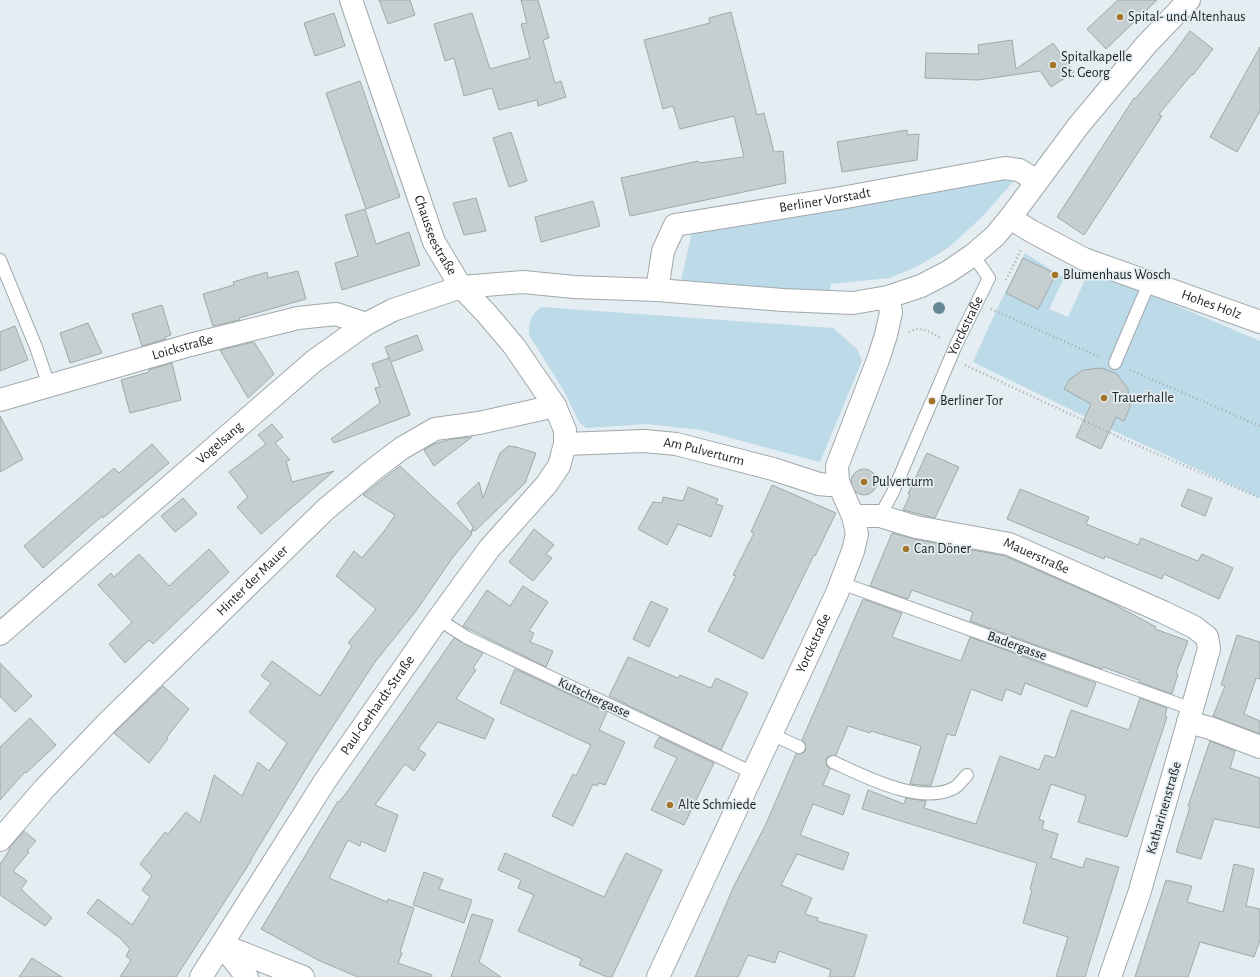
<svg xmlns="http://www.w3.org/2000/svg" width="1260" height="977" viewBox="0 0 1260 977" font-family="'Alegreya Sans',sans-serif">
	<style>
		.green { fill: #bddae9 }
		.building { fill: #c5cfcf; stroke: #9fa9a9 }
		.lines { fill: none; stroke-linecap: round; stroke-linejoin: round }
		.service-casing { stroke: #a0a8ac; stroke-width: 14 }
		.minor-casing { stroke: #a0a8ac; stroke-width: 24 }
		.tertiary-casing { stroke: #a0a8ac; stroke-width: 24 }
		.secondary-casing { stroke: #a0a8ac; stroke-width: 24 }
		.path { stroke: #a5acaf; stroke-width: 2.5; stroke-dasharray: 1 3; stroke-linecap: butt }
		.service { stroke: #fff; stroke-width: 12 }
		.minor { stroke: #fff; stroke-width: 22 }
		.tertiary { stroke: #fff; stroke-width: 22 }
		.secondary { stroke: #fff; stroke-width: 22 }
		.tree { fill: #678995 }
		.poi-dot { fill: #a5742a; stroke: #e4edf1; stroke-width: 1.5 }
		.labels { text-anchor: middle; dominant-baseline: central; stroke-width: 3.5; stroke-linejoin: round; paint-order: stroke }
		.poi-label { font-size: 14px; fill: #212426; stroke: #e4edf1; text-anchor: start }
		.street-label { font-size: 14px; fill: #212426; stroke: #e4edf1 }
	</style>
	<rect width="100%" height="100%" fill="#e4edf1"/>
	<g class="green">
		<polygon points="1018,176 983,216 948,248 918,266 890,278 831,284 830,290 779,291 681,281 693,227"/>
		<polygon points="1025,253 1064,278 1049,309 1068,317 1090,269 1260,341 1260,498 1127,437 973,362 996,311"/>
		<path d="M541 307 833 328 857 349 862 361 820 462 701 430 647 424 586 428 579 422 564 391 529 335C529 321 530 316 541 307Z"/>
	</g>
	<g class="building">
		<polygon points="379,0 410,0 415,15 388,24"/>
		<polygon points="521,0 538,0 549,38 543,40 555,83 561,81 566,97 538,106 537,100 499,110 492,88 464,96 454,58 445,61 434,24 472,13 490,69 530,58 521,24 527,23"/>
		<polygon points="1118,0 1157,0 1106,49 1087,29"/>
		<polygon points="731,12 757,115 764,113 774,152 783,151 786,183 630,216 621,178 698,161 699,163 744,157 734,116 680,129 673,106 663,109 644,40 710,23 709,18"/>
		<polygon points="334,13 345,46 315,56 304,23"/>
		<polygon points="1190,31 1213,49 1193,75 1192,74 1159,114 1162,116 1084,235 1057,217 1134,98 1135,99 1173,54"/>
		<polygon points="1012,40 1016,69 1053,43 1074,72 1051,87 1040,71 978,80 925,78 926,53 979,54 978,45"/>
		<polygon points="1260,47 1260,111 1237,152 1210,137"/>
		<polygon points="360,81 400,197 366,209 326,93"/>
		<polygon points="907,130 907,135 919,134 917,160 842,172 837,142"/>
		<polygon points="511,132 527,181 509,187 493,138"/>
		<polygon points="476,198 486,231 464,235 453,203"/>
		<polygon points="593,201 600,226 541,242 535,217"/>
		<polygon points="365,209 376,244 409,232 420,265 342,290 335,263 358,256 345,215"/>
		<polygon points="1023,258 1056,274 1038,309 1006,293"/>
		<polygon points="298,271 306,299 239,318 240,320 213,326 203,294 234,285 233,282 267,272 268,278"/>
		<polygon points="162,305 171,335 165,337 166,339 142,346 132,314"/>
		<polygon points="88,323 102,353 70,363 60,333"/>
		<polygon points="15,326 28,360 0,371 0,332"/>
		<polygon points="417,335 423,350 391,362 410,415 334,443 331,439 380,403 375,388 380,387 372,364 389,358 390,361 385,347"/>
		<polygon points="254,342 274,374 248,398 220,350"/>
		<polygon points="172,363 181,400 130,413 121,380 149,372 149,370"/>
		<polygon points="1102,368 1117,374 1128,389 1130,407 1124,421 1116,417 1101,449 1076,437 1091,404 1064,389 1070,379 1083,370"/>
		<polygon points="0,416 23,459 0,472"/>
		<polygon points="272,424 283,437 275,443 290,460 286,461 292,482 334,471 261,534 237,507 248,497 229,472 266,444 258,435"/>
		<polygon points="472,437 434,466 424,450 434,444 452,439"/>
		<polygon points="152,444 169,463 103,518 102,516 43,568 24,546 114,468 119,473"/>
		<polygon points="508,446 516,447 536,453 525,483 475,531 474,530 471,533 472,534 453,557 416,611 375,662 318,749 250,861 251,861 176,977 120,977 131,960 126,956 130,949 120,938 87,913 98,899 132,925 150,897 142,890 152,876 140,864 165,832 168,834 186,812 200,823 214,775 242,796 258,762 269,771 287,743 249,712 271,683 261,676 272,661 320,696 352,646 348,643 376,609 336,576 354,551 362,558 385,530 395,515 363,495 400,466 471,532 473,527 457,503 479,482 483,498 500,453"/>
		<polygon points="927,453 959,467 935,518 903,510 910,495 908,494"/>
		<circle cx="864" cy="482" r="13"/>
		<polygon points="772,485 836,513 815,556 814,555 763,659 708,631 736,576 733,575 754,533 751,532"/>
		<polygon points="688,487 718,499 716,504 723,506 711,537 678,524 667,545 638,529 653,502 662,503 663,497 683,501"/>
		<polygon points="1020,489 1089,517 1086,524 1138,545 1141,538 1198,561 1202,554 1233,568 1219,599 1164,574 1162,579 1105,556 1104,559 1007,519"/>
		<polygon points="1188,489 1212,498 1205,516 1181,506"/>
		<polygon points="183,498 197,514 175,532 161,516"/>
		<polygon points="534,529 554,545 546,554 552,558 533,581 509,562"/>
		<polygon points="892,533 914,539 1005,556 1108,601 1156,627 1155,629 1188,641 1176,673 1178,674 1172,694 1139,682 1139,680 1103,667 1102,669 970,621 973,612 912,590 908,599 870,586"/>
		<polygon points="209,549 229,572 153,644 149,640 125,663 109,644 132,622 98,585 111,573 114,577 139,554 169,586"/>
		<polygon points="523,586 548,602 529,631 534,633 530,642 553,651 546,667 463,626 487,590 510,606"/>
		<polygon points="863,599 902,613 892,637 961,661 970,637 1096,683 1087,707 1025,683 1021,695 1006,689 1002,701 971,689 955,736 947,734 931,786 910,784 921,746 871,731 870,733 848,726 836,755 829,756 826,759 827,766 830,769 823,785 850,795 843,815 813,804 800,835 849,853 843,870 797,854 781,885 812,898 805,914 818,918 817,921 867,935 854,977 829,977 831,970 779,951 775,963 748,955 738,977 695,977 733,888 766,824 796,754 803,753 806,750 805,743 802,740"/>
		<polygon points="651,601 668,609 649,647 633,639"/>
		<polygon points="1237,635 1260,642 1260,679 1256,678 1244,714 1260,721 1260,734 1213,716 1225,686 1221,685"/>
		<polygon points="454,638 483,653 473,668 476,670 456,699 494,719 485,739 438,722 418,749 426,754 414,771 405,764 375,805 398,815 385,852 361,841 360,846 348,840 329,878 387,902 388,899 414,908 400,952 402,953 398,963 432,975 432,977 358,977 320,961 261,929 338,801 339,802 347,792"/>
		<polygon points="628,657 678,678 680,675 711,688 716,678 748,693 721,750 609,696"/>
		<polygon points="0,663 32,696 15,712 0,696"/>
		<polygon points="515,669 607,712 599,730 625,742 605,785 599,783 597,786 593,784 573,826 552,816 573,774 576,776 591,745 500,703"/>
		<polygon points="163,686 189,709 167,737 168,739 149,763 114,733"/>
		<polygon points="1140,698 1167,708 1165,716 1167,717 1127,837 1078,822 1086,796 1051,784 1039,819 1044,821 1042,829 1058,834 1051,858 1083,868 1086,858 1119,867 1085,977 1056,977 1068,937 1023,923 1032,890 1030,889 1037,863 862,809 868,790 904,804 906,798 926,801 924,808 976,824 1000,756 1039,770 1045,755 1055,758 1071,710 1129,730"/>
		<polygon points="30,718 56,745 26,773 25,772 0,800 0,747"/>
		<polygon points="659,737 714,763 684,825 651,810 677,758 654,747"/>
		<polygon points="1210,741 1235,751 1230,768 1260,778 1260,828 1214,819 1201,859 1176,852 1190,807 1188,806"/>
		<polygon points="24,831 36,841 27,851 29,852 13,871 27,881 21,889 52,918 45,926 0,895 0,862 1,863 10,849 9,848"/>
		<polygon points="505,853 604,897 626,853 662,870 612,977 607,977 579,965 582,959 518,931 534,895 518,888 521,880 498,870"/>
		<polygon points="1234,864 1254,869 1246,906 1260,909 1260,940 1254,957 1200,942 1188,977 1135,977 1166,880 1192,886 1187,902 1223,912"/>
		<polygon points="424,872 443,879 439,889 472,900 464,923 413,905"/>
		<polygon points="472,914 493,920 479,962 501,977 451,977"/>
		<polygon points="32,958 62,977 19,977"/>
	</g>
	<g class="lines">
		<g class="service-casing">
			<g id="service">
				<polyline points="0,260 36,347 49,386"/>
				<polyline points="1115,363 1149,283"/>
				<path id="s1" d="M933 399 956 345 989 278 973 255"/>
				<polyline points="880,516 893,492 931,403"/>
				<polyline points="841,583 1192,709"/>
				<polyline points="438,619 466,637 753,773"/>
				<polyline points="771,734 799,747"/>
				<path d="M833 762C864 776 920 806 954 788 958 786 963 779 967 775"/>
			</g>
		</g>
		<g class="minor-casing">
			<g id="minor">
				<path id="s2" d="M1010 218 1031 231 1084 259 1260 322"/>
				<path id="s3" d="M657 290 663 251 675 225 841 198 1005 168 1019 170 1037 181"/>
				<path id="s4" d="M0 400 190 345 298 318 336 314 366 324"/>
				<path id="s5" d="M565 444 644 441 676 444 773 469 819 484 829 485 839 484"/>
				<path id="s6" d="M853 516H880L916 527 1009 544 1163 612 1194 627 1207 637 1209 649 1192 709 1139 894 1110 977"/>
				<polyline points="1188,722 1210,728 1260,747"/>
				<path id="s7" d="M0 840 44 789 107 723 326 509 373 470 402 448 435 429 479 423 555 406"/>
				<polyline points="222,945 303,977"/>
				<polyline points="222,945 247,977"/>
				<path id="s8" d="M201 977 325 781 438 619 489 549 546 485 559 466 565 444V430L555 406 514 346 486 313 461 287"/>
				<path id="s9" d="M658 977 837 593 853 551 857 534 853 516 838 482 837 466 878 360 886 335 891 312 888 297"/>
			</g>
		</g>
		<g class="tertiary-casing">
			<g id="tertiary">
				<path id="s10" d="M351 0 434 242 461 287"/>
			</g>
		</g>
		<g class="secondary-casing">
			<g id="secondary">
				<path id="s11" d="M0 634 314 361 366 324 393 310 461 287 523 282 574 287 657 290 783 300 853 303 888 297 921 286 948 272 973 255 995 236 1010 218 1079 125 1146 45 1189 0"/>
			</g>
		</g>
		<g class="path">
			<polyline points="1006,280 1021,250"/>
			<polyline points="991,309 1100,357"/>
			<path d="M909 332C921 325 930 332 941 338"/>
			<polyline points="965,365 1134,444 1260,498"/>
			<polyline points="1130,370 1260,426"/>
		</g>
		<use href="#service" class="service"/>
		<use href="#minor" class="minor"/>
		<use href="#tertiary" class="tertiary"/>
		<use href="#secondary" class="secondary"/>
	</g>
	<circle class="tree" cx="939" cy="308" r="6"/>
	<g class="poi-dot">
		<circle cx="1120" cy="17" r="4"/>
		<circle cx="1053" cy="65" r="4"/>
		<circle cx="1055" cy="275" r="4"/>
		<circle cx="1104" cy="398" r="4"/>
		<circle cx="932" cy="401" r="4"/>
		<circle cx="864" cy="482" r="4"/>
		<circle cx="906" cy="549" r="4"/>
		<circle cx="670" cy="805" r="4"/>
	</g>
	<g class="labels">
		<g class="poi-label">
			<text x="1128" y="17">Spital- und Altenhaus</text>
			<text x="1061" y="57">Spitalkapelle<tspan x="1061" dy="16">St. Georg</tspan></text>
			<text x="1063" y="275">Blumenhaus Wosch</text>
			<text x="1112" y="398">Trauerhalle</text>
			<text x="940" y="401">Berliner Tor</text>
			<text x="872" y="482">Pulverturm</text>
			<text x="914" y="549">Can Döner</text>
			<text x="678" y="805">Alte Schmiede</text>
		</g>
		<g class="street-label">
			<text stroke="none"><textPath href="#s3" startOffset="220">Berliner Vorstadt</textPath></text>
			<text stroke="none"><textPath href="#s10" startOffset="250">Chausseestraße</textPath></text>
			<text stroke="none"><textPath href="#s2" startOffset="220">Hohes Holz</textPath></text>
			<text stroke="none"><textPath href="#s1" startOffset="80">Yorckstraße</textPath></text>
			<text stroke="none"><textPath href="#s4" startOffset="190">Loickstraße</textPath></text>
			<text stroke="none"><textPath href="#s11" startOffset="291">Vogelsang</textPath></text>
			<text stroke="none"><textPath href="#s5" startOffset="140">Am Pulverturm</textPath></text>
			<text stroke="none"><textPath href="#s6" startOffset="189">Mauerstraße</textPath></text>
			<text stroke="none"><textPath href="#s7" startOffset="362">Hinter der Mauer</textPath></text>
			<text stroke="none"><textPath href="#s9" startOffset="368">Yorckstraße</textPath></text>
			<text transform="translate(1017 646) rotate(20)">Badergasse</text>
			<text transform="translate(594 698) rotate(25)">Kutschergasse</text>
			<text stroke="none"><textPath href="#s8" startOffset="324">Paul-Gerhardt-Straße</textPath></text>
			<text transform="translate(1164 808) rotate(-74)">Katharinenstraße</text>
		</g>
	</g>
</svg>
